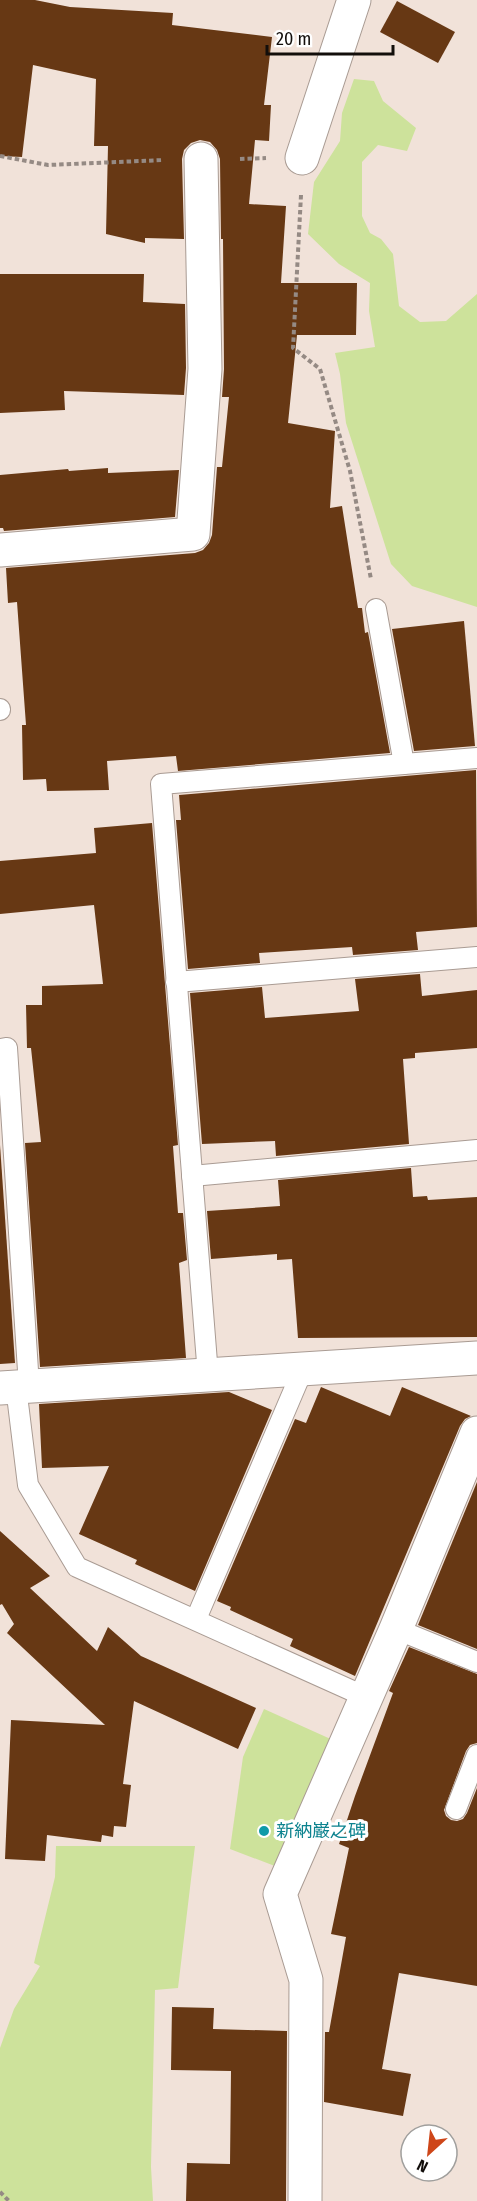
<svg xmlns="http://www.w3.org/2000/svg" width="477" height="2201" viewBox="0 0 477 2201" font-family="'Fira Sans Condensed','Noto Sans JP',sans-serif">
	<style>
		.green { fill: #cde29b }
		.building { fill: #673814 }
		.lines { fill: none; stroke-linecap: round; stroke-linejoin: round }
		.lane-casing { stroke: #a99b93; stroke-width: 22 }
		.street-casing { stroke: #a99b93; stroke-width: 35 }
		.path { stroke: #958a84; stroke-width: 4; stroke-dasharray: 4.5 3; stroke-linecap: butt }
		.lane { stroke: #fff; stroke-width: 20 }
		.street { stroke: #fff; stroke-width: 33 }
		.culture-dot { fill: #0f9aa8; stroke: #fff; stroke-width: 2 }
		.labels { text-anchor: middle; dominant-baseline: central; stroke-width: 6; stroke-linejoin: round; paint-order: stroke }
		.culture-label { font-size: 18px; fill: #0d838f; stroke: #fff; text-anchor: start }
	</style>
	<rect width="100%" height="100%" fill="#f1e2d9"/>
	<g class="green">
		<polygon points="354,79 374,81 383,101 416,128 407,151 378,145 362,162 362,216 370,233 381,239 393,254 399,306 420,322 446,321 477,294 477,607 412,586 391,564 346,423 340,374 335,353 375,347 369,311 370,283 339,264 308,234 314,182 340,141 342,113"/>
		<polygon points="264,1709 335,1741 280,1868 230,1849 243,1757"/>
		<polygon points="56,1846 195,1846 178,1988 155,1990 151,2167 153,2201 0,2201 0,2048 14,2009 40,1966 34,1963 55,1877"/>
	</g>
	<g class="building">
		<polygon points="0,0 35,0 70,7 173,13 172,25 272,37 264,105 271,105 269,141 255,140 249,204 286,206 281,283 357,283 356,335 297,335 288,423 335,431 330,508 342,506 358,608 362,608 365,633 368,632 390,753 178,771 176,756 107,761 109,790 47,791 46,779 23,780 22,725 26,725 17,602 8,603 6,568 195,553 203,550 209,543 212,535 217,467 222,467 229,397 222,397 224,369 223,239 221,239 220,159 217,150 210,142 200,140 191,143 184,150 182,159 184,239 145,238 145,243 106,234 108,146 94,146 96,79 33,65 22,157 0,156"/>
		<polygon points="397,1 455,32 438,63 380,32"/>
		<polygon points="0,274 144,274 143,302 185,304 186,368 184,395 64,391 65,410 0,413"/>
		<polygon points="108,468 108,473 179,470 175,517 4,531 3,528 0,528 0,475 68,469 69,471"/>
		<polygon points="464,621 475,746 414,751 392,629"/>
		<polygon points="476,770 477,927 416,932 418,950 353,955 352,947 259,953 260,963 188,969 176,820 181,820 179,795"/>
		<polygon points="152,823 178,1145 173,1146 178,1213 183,1213 187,1260 179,1263 186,1358 40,1367 25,1143 41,1142 31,1048 27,1048 26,1005 42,1005 42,986 103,984 94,905 0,914 0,861 96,853 94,828"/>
		<polygon points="420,974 422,996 477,990 477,1048 415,1053 415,1058 403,1059 409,1144 276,1156 275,1141 202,1144 190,993 262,987 265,1018 359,1011 355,979"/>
		<polygon points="0,1145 15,1363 0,1364"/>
		<polygon points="411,1168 413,1197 427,1196 428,1200 477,1197 477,1337 298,1338 292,1259 277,1260 277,1254 211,1259 207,1211 280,1206 278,1180"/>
		<polygon points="321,1387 390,1416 402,1387 471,1416 465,1419 460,1426 355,1676 290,1646 293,1639 230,1610 231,1607 217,1601 295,1419 306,1423"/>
		<polygon points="229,1392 272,1410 195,1591 135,1564 137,1560 79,1534 109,1466 42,1468 39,1404"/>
		<polygon points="477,1482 477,1649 418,1625"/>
		<polygon points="0,1531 50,1576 30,1588 97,1651 108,1627 141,1656 256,1708 238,1749 134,1701 123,1784 131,1785 126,1827 114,1826 113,1837 102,1835 101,1842 47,1835 45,1861 5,1859 11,1720 105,1725 7,1633 14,1624 2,1604 0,1605"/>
		<polygon points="409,1647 477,1674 477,1743 470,1745 466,1751 444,1810 446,1816 451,1820 457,1821 463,1819 467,1813 477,1788 477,1986 399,1973 382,2069 411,2074 403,2116 324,2102 325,2032 329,2032 346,1937 331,1934 349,1848 339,1844 355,1796 393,1693 389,1691"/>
		<polygon points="172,2007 214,2008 213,2029 287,2031 286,2201 186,2201 187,2163 230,2164 231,2071 171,2070"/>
	</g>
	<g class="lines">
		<g class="lane-casing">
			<g id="lane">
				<polyline points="376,609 404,764"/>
				<polyline points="0,709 0,710"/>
				<polyline points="176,982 477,957"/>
				<polyline points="0,1049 7,1048 29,1386"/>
				<polyline points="192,1176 477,1150"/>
				<polyline points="208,1375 161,784 477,758"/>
				<polyline points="16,1387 28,1485 77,1567 366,1697"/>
				<polyline points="196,1619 303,1369"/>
				<polyline points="396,1629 477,1662"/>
				<polyline points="456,1809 477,1755"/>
			</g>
		</g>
		<g class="street-casing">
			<g id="street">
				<polyline points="302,158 354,0"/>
				<polyline points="0,550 193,534 205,369 201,159"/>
				<polyline points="0,1388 477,1358"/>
				<polyline points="305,2201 306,1980 280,1894 396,1629 477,1433"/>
			</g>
		</g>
		<g class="path">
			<polyline points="0,156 48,165 164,160"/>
			<polyline points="240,159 266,158"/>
			<polyline points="301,195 293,348 320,369 350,471 371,579"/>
			<polyline points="0,2192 9,2201"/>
		</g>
		<use href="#lane" class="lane"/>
		<use href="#street" class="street"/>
	</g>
	<circle class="culture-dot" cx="264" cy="1831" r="6"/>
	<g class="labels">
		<g class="culture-label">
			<text x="276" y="1831">新納巌之碑</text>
		</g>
	</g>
	<g transform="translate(429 2153) rotate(207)"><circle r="28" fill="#ffffff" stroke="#a09f9d" stroke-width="1.5"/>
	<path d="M0-4.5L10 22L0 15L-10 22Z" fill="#ce4619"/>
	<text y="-9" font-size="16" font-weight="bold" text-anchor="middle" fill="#120e0b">N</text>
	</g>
	<path d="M267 45v9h126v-9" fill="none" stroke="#120e0b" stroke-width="3"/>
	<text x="276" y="45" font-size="18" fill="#120e0b" stroke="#ffffff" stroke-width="4.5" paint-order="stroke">20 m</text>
</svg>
